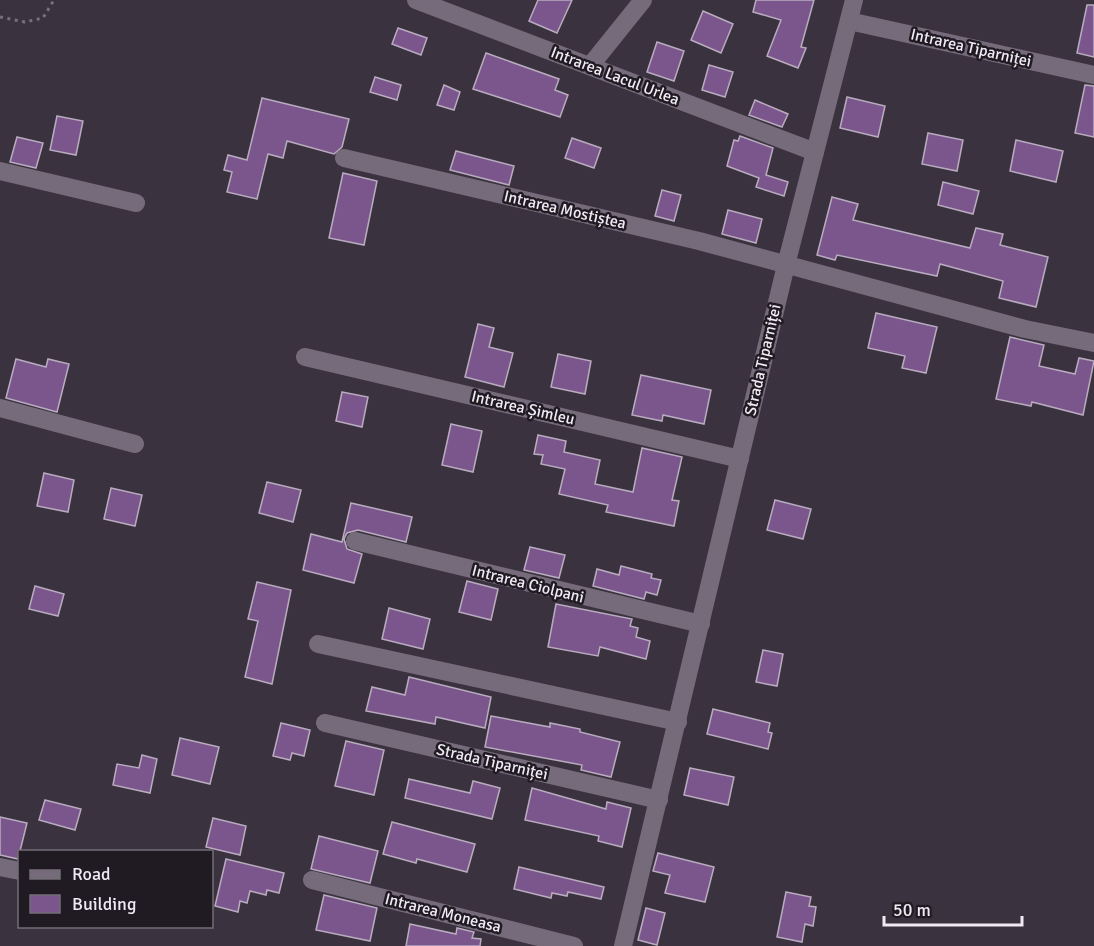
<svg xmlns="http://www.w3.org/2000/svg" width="1094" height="946" viewBox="0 0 1094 946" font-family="Signika,sans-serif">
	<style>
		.building { fill: #7b568d; stroke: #b8acbe; stroke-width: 1.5 }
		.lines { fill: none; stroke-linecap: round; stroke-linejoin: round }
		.path { stroke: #78707d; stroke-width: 3; stroke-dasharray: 3 4.5; stroke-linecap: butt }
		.street { stroke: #756b7b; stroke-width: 18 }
		.labels { text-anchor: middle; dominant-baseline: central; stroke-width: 5; stroke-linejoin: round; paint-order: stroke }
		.street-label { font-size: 16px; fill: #f0eaf4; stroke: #201b22 }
	</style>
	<rect width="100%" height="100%" fill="#3b3240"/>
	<g class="building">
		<polygon points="538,0 572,0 557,33 529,21"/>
		<polygon points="756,0 814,0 801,47 806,48 798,68 767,56 781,20 753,12"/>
		<polygon points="1087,5 1094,5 1094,57 1077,53"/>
		<polygon points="703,11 733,24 721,53 691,40"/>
		<polygon points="398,28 427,38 421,55 392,44"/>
		<polygon points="657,42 684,51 674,81 647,72"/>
		<polygon points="486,53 559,79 555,90 568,95 560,117 473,89"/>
		<polygon points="709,65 733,72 725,97 702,90"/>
		<polygon points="375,77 401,85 397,100 370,92"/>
		<polygon points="444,85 460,92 454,110 437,105"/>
		<polygon points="1085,85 1094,86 1094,137 1075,133"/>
		<polygon points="847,97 885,106 878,137 840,128"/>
		<polygon points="262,98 349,119 342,147 334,154 287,141 283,158 268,154 257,199 227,192 232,172 224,170 228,155 247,160"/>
		<polygon points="755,100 788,114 782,127 749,115"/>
		<polygon points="57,116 83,121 76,155 50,150"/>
		<polygon points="928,133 963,140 957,171 922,164"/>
		<polygon points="740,136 773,148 766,175 788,182 784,196 756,187 759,178 727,166 734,140 738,141"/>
		<polygon points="17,137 43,143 36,168 10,162"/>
		<polygon points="572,138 601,148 594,168 565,158"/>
		<polygon points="1016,140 1063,151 1056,182 1010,171"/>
		<polygon points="456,151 514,166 509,185 450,170"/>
		<polygon points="343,173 377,181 364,245 329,238"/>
		<polygon points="943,182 979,191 973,214 938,205"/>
		<polygon points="662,190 681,195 674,221 655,216"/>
		<polygon points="832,197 858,204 853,220 970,248 976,228 1003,234 1000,245 1048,257 1036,307 999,298 1003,281 940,264 937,276 837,255 835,260 817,255"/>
		<polygon points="728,210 762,219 756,243 722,234"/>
		<polygon points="876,313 937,327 926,373 902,368 905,356 868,348"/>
		<polygon points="478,324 494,328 489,347 513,353 504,387 465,377"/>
		<polygon points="1010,337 1044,345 1039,366 1075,374 1079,358 1094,361 1083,415 1032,402 1031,406 996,399"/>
		<polygon points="558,354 591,361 585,394 551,387"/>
		<polygon points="16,359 46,367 48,359 69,364 57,412 6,398"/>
		<polygon points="641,375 711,390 704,424 663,415 662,421 632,415"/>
		<polygon points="342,392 368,397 362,427 336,421"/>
		<polygon points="451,424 482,431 473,472 442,465"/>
		<polygon points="538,435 566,441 564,452 600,460 595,484 633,492 642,448 682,457 672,500 679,501 674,526 606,512 608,505 559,494 565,469 541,464 543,455 534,454"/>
		<polygon points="44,473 74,480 68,512 37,506"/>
		<polygon points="267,482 301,490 293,522 259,513"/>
		<polygon points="111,488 142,495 135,526 104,519"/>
		<polygon points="775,500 811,509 803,539 767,530"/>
		<polygon points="351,503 412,517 406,542 358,530 347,533 344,539 347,549 362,554 354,583 303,570 311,534 342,542"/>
		<polygon points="530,547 565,555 559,578 524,570"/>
		<polygon points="621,566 652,574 651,578 661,580 657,595 646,592 644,599 593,586 597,569 619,575"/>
		<polygon points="467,581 498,589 491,620 459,612"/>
		<polygon points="257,582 291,590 272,684 245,677 258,621 248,619"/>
		<polygon points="35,586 64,594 58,616 29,609"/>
		<polygon points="556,604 632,619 630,626 638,628 636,637 650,641 646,659 600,647 598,656 548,647"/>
		<polygon points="389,608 430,619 423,649 382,639"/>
		<polygon points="763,650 783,654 777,686 756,682"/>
		<polygon points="409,677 491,697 485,728 436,717 435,724 366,711 372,687 405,695"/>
		<polygon points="713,709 770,723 768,732 772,733 768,749 707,734"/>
		<polygon points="491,716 550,727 550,723 580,729 580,732 620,742 611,777 581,770 582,765 485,747"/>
		<polygon points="281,723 310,730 304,756 292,753 290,760 273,756"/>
		<polygon points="180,738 219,747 210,784 172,775"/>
		<polygon points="346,741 384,750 374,795 335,786"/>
		<polygon points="142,755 157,759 150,793 113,785 117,764 139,768"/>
		<polygon points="690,768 734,777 728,805 684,795"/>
		<polygon points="409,779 470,793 473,781 500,788 492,819 405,798"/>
		<polygon points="532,788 606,809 607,802 631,808 622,847 598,841 599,836 525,820"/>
		<polygon points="45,800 81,809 75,830 39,820"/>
		<polygon points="0,817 27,823 18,859 0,855"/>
		<polygon points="213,818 246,826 240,855 206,847"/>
		<polygon points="392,822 475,844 467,872 417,859 416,863 383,854"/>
		<polygon points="319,836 378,851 370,883 311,869"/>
		<polygon points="658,853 714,867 705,902 665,893 670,875 653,871"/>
		<polygon points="226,859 284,873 279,893 267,890 266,895 250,891 247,903 240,901 238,912 215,906"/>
		<polygon points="519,867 604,887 601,899 568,892 567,896 552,893 551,898 514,889"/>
		<polygon points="786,892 811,897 809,906 816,907 813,926 805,924 802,942 777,937"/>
		<polygon points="324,895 377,908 370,941 316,930"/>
		<polygon points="646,908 665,913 657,945 638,940"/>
		<polygon points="410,924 456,934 457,928 474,932 472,938 481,939 480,946 406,946"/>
	</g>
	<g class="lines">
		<polyline class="path" points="0,17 25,22 43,18 54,0"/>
		<g class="street">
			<polyline points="416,0 815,152"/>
			<polyline points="849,21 1094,75"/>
			<polyline points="590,66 643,0"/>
			<polyline points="344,158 699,241 1025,329 1094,343"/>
			<polyline points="0,171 136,203"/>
			<polyline points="305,357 740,459"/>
			<polyline points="0,408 135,444"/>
			<polyline points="355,541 701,624"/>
			<polyline points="318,644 678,722"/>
			<polyline points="325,723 659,800"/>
			<polyline points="0,867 20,871"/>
			<polyline points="312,880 574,946"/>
			<polyline points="623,946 786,265 854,0"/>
		</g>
	</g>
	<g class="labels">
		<g class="street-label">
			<text transform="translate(971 48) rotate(13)">Intrarea Tiparniței</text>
			<text transform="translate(615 76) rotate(21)">Intrarea Lacul Urlea</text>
			<text transform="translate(565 210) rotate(13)">Intrarea Mostiștea</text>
			<text transform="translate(763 360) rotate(-77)">Strada Tiparniței</text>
			<text transform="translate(523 408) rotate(13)">Intrarea Șimleu</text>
			<text transform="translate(528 584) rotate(14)">Intrarea Ciolpani</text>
			<text transform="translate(492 762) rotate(13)">Strada Tiparniței</text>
			<text transform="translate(443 913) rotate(14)">Intrarea Moneasa</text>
		</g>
	</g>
	<rect x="18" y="850" width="195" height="78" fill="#201b22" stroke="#736e76" stroke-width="1.5"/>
	<rect x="30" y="870" width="30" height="9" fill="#756b7b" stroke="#736e76" stroke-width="1.5"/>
	<text x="72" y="880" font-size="18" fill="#f0eaf4">Road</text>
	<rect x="30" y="895" width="30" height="18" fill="#7b568d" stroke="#736e76" stroke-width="1.5"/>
	<text x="72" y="910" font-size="18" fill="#f0eaf4">Building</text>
	<path d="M884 916v9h138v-9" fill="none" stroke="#f0eaf4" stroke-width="3"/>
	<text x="893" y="916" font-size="18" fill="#f0eaf4" stroke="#201b22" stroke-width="4.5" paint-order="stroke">50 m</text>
</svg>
